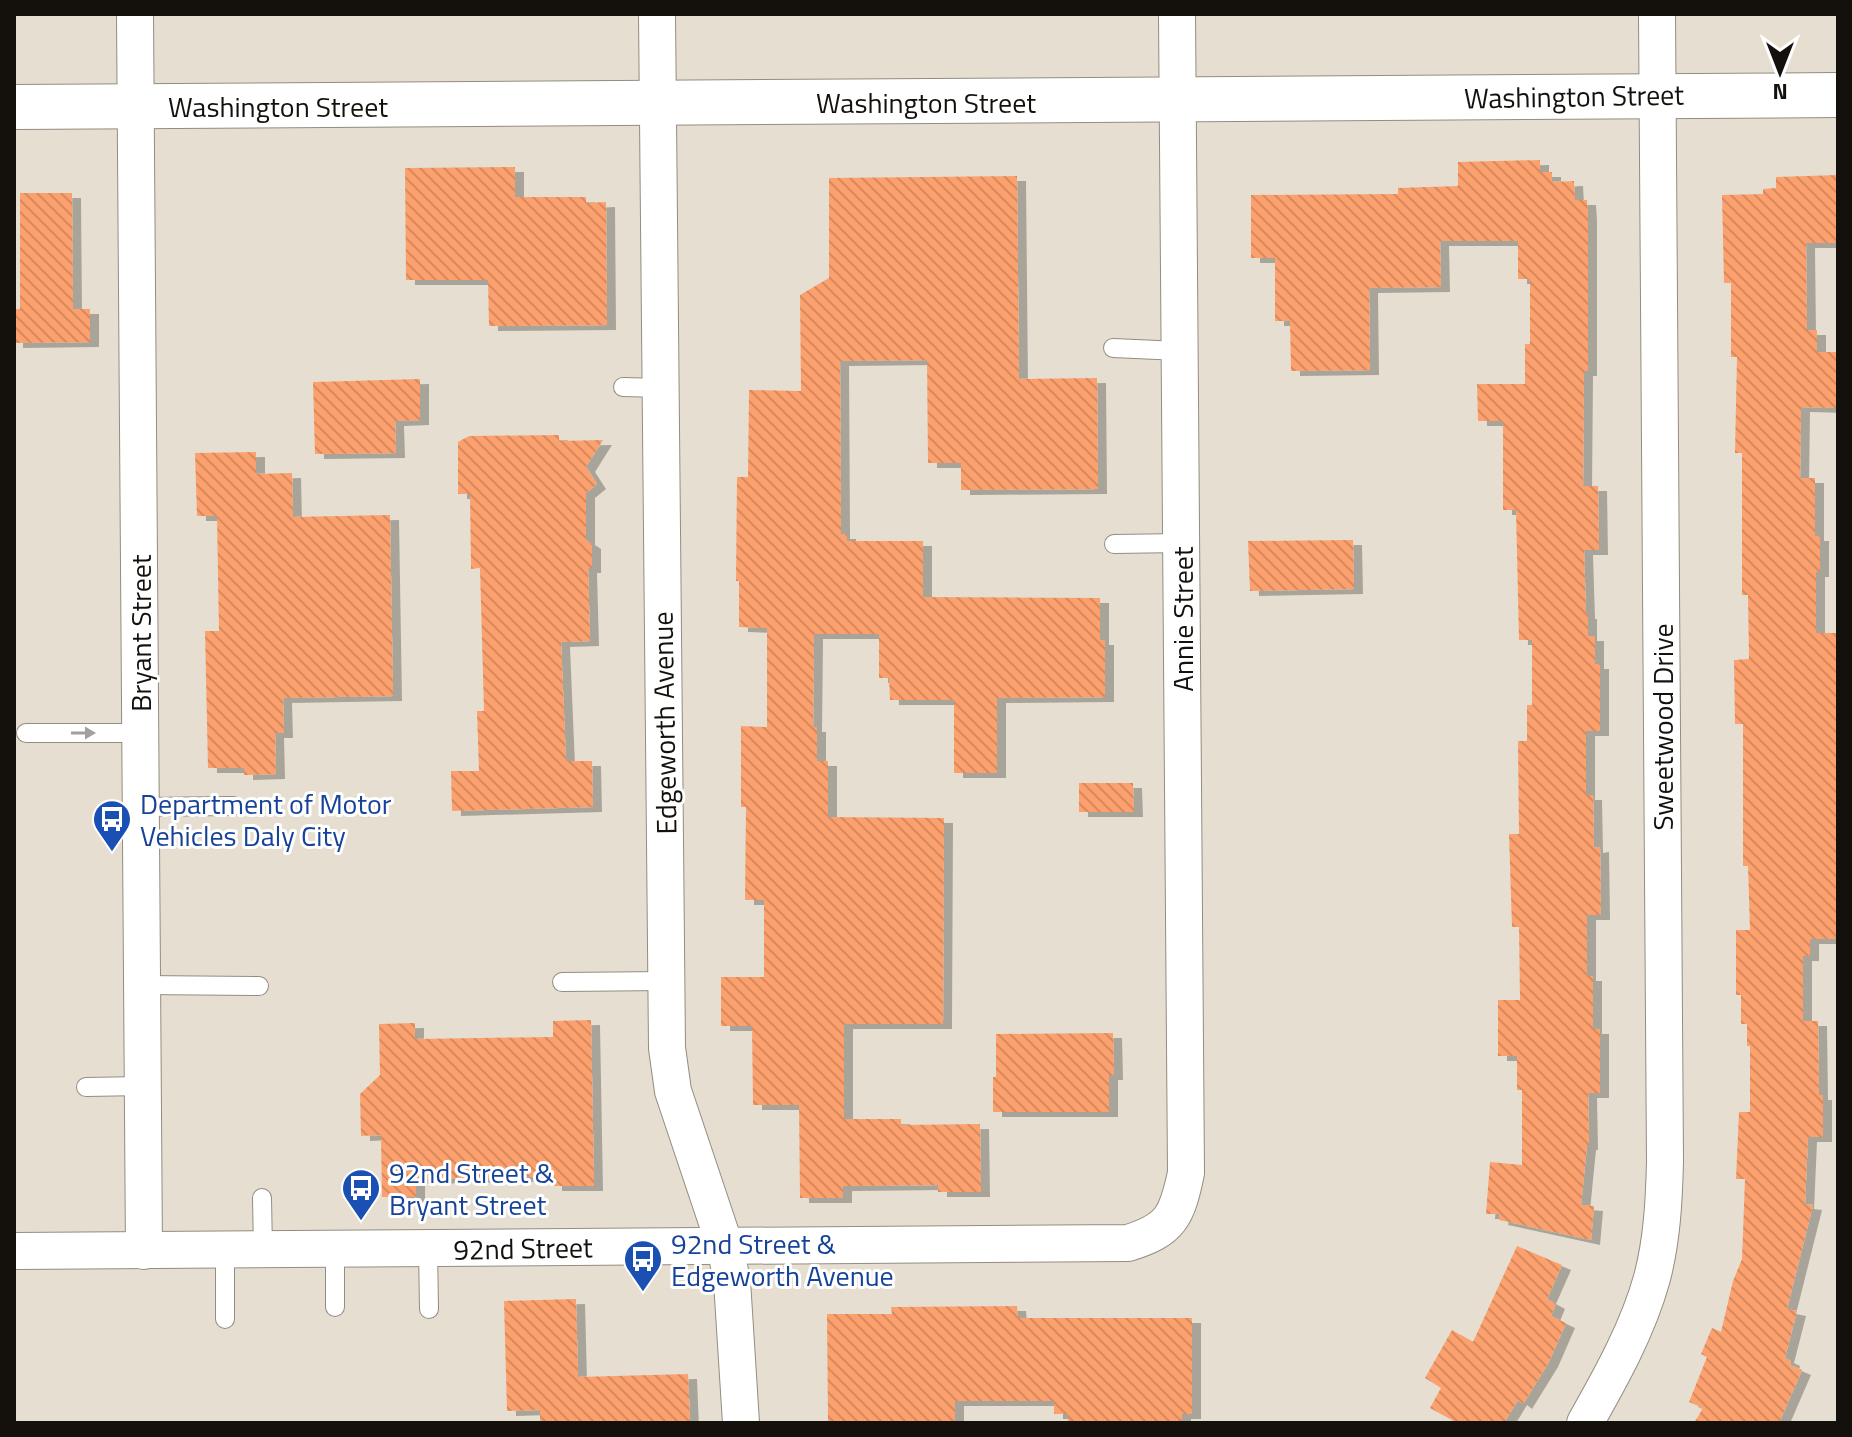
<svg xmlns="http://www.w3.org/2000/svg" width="1852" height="1437" viewBox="0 0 1852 1437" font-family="'Titillium Web',sans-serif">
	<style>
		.building { fill: url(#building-back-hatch); filter: url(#shadow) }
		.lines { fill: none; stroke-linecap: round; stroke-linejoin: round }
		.lane-casing { stroke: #938d81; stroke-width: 20 }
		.street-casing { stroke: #938d81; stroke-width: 38 }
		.secondary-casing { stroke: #938d81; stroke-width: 46 }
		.lane { stroke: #fff; stroke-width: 18 }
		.street { stroke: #fff; stroke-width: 36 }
		.secondary { stroke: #fff; stroke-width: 44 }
		.oneway { fill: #a1a09e }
		.labels { text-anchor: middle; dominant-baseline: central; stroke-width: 6; stroke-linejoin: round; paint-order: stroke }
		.street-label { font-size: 28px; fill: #14110d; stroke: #fff }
		.transit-label { font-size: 28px; fill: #164399; stroke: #fff; text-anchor: start }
	</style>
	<defs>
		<pattern id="building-back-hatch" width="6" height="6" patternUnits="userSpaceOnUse" patternTransform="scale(2)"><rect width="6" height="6" fill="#fca16e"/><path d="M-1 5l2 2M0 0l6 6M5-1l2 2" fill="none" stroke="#d78a5e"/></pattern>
		<filter id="shadow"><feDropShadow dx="9" dy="5" stdDeviation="0" flood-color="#0004"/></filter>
	</defs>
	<rect width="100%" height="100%" fill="#e6dfd1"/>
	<g class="building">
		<polygon points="1540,160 1540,172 1552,172 1552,182 1574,181 1575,200 1587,200 1588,216 1588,371 1584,371 1583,486 1598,486 1599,550 1584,550 1586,614 1588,614 1588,636 1595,636 1595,664 1600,664 1600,731 1586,731 1586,795 1593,795 1594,848 1600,847 1601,915 1587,915 1587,976 1593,976 1593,1029 1600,1029 1600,1093 1588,1093 1589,1145 1587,1145 1581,1205 1594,1206 1591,1240 1499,1220 1500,1214 1486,1214 1490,1162 1522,1165 1522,1090 1517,1090 1517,1056 1498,1056 1498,1000 1520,1000 1519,927 1512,927 1509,834 1519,834 1518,741 1527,741 1527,705 1532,705 1532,640 1519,640 1516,510 1503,510 1503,421 1478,421 1477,384 1525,384 1525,344 1530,344 1530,279 1518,279 1518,241 1440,241 1441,287 1369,288 1370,370 1291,371 1290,321 1275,321 1275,258 1251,258 1251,195 1398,194 1398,188 1458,186 1458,162"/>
		<polygon points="515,167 515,197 586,197 586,203 606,202 607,325 489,326 488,280 406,280 405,168"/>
		<polygon points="1838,175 1838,243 1806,243 1807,330 1817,330 1817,352 1838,352 1838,408 1801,407 1800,478 1815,478 1815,536 1820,536 1820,572 1816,572 1816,633 1838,633 1838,939 1810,939 1810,956 1803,956 1803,1021 1818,1021 1819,1095 1823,1095 1823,1137 1808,1137 1805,1204 1813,1205 1787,1309 1797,1311 1785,1358 1791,1361 1790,1365 1802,1370 1779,1423 1694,1423 1703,1408 1689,1402 1707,1357 1701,1354 1712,1328 1721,1332 1733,1281 1742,1259 1745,1179 1736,1179 1739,1112 1750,1112 1750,1046 1747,1046 1747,1024 1741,1024 1741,995 1736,995 1736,930 1750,930 1748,866 1743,866 1743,724 1735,724 1734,660 1749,659 1748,595 1742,595 1742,453 1735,453 1737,357 1731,357 1731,283 1724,283 1722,195 1763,194 1763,189 1776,188 1776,177"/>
		<polygon points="1017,176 1019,379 1097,378 1098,489 961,490 961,463 928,463 927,360 840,361 841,534 847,534 847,541 923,541 923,597 1100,598 1100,640 1105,640 1105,697 997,698 997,773 954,773 954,700 890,700 889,678 879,678 879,634 814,634 813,727 817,727 817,761 828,761 828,817 944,818 943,1024 844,1024 844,1119 901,1119 901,1125 980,1124 981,1192 938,1192 938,1185 843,1186 843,1198 800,1198 799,1105 753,1105 752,1026 721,1026 721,977 764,977 764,900 745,900 746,807 741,807 741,726 767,727 767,628 739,627 739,581 736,581 737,477 748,477 749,390 801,391 800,295 829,278 829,178"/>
		<polygon points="20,193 72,193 73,309 90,309 90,342 14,343 14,309 20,309"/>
		<polygon points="420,379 420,420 395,421 396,453 315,454 313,382"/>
		<polygon points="559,435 559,441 603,440 586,467 597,484 586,493 586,540 592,544 592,568 588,568 590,641 561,642 566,761 592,761 593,807 452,811 451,771 479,771 477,711 484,711 480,568 471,569 470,494 458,494 458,442 469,436"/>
		<polygon points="256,452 256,474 292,473 293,517 390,515 393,696 283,698 284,733 275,733 276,774 244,775 244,768 208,768 205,631 219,631 217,516 197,516 195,453"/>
		<polygon points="1353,540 1354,589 1250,591 1248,541"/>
		<polygon points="1079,783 1133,783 1134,812 1079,812"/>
		<polygon points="591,1020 594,1186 553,1186 553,1176 416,1179 416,1197 382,1197 381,1135 361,1136 360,1094 380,1075 379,1024 415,1023 415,1039 553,1037 553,1021"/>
		<polygon points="1113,1033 1114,1075 1109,1075 1109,1112 993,1112 993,1077 996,1077 996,1034"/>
		<polygon points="1517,1246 1562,1265 1547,1299 1556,1304 1551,1316 1566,1323 1549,1362 1523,1404 1518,1400 1504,1423 1458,1423 1430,1408 1441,1388 1425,1378 1452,1330 1473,1342"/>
		<polygon points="576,1299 578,1377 688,1374 690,1423 540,1423 540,1410 507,1411 504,1301"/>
		<polygon points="1017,1306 1018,1318 1192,1318 1192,1414 1182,1414 1182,1423 1068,1423 1068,1414 1054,1414 1054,1401 955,1401 955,1423 828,1423 827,1314 892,1314 891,1307"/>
	</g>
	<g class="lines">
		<g class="lane-casing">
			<g id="lane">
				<polyline points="1113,348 1180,351"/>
				<polyline points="623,387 661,388"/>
				<polyline points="1114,544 1182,543"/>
				<polyline points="26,733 140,733"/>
				<polyline points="141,807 233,806"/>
				<polyline points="562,982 666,981"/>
				<polyline points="142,985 259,986"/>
				<polyline points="86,1087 143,1086"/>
				<polyline points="262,1198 263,1250"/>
				<polyline points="428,1248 429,1309"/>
				<polyline points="335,1250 335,1307"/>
				<polyline points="225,1319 225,1250"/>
			</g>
		</g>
		<g class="street-casing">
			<g id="street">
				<polyline points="135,14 144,1251"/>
				<polyline points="657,14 667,1048 673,1091 725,1246 732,1281 741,1423"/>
				<path d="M14 1251 1128 1243C1171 1230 1177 1216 1186 1173L1177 14"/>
				<path d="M1585 1423C1611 1377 1638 1329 1652 1278 1662 1240 1664 1201 1665 1162L1657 14"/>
			</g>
		</g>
		<g class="secondary-casing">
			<polyline id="secondary" points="14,107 1838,95"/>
		</g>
		<use href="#lane" class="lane"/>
		<use href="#street" class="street"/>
		<use href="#secondary" class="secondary"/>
	</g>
	<defs><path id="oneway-solid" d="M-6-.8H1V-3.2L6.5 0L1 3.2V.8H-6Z" transform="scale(2)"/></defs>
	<use class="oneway" href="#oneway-solid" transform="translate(83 733)"/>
	<defs>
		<g id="bus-pin" transform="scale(2)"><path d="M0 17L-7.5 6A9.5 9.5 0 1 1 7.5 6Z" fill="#1a4fb4" stroke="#fff"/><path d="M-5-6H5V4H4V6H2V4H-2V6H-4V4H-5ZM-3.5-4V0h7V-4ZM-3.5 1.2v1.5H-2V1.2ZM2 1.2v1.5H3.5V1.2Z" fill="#fff"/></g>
	</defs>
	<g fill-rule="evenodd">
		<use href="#bus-pin" x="112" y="819"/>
		<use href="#bus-pin" x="361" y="1188"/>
		<use href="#bus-pin" x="643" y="1259"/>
	</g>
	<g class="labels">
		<g class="street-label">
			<text transform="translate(1574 96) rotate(-1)">Washington Street</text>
			<text x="926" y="102">Washington Street</text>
			<text x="278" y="106">Washington Street</text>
			<text transform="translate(1182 619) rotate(-90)">Annie Street</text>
			<text transform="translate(140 633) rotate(-90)">Bryant Street</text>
			<text transform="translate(664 723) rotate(-91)">Edgeworth Avenue</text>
			<text transform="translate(1662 727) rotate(-90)">Sweetwood Drive</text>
			<text transform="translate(523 1248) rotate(-1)">92nd Street</text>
		</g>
		<g class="transit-label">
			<text x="140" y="803">Department of Motor<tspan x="140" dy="32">Vehicles Daly City</tspan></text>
			<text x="389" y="1172">92nd Street &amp;<tspan x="389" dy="32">Bryant Street</tspan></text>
			<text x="671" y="1243">92nd Street &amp;<tspan x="671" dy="32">Edgeworth Avenue</tspan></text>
		</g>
	</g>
	<rect width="1852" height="1437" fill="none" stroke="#14110d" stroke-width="32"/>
	<g transform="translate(1780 72) rotate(180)" stroke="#ffffff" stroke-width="6" paint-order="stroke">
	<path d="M0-6L14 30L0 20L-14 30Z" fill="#14110d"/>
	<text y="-12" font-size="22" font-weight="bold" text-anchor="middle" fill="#14110d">N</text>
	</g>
</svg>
